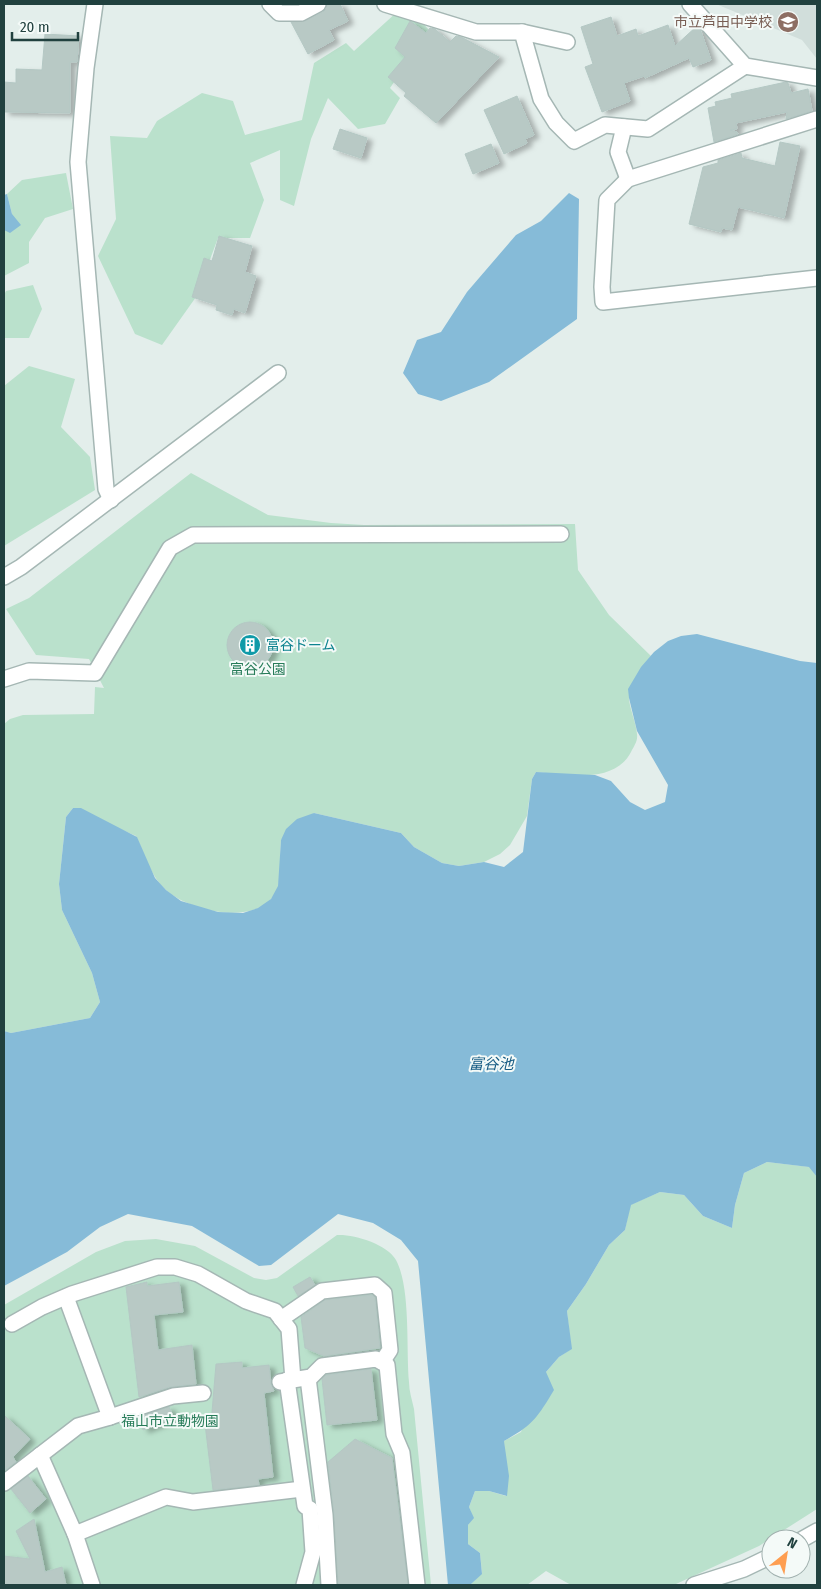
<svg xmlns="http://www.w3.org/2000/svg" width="821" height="1589" viewBox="0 0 821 1589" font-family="'Fira Sans Condensed','Noto Sans JP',sans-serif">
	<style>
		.built { fill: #d1dedb }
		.green { fill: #bae1cc }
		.water { fill: #86bbd8 }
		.building { fill: #b8c9c5; stroke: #b4c8c4; filter: url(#shadow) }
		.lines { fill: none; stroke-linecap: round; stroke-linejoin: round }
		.minor-casing { stroke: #a5b7b4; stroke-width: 18 }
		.minor { stroke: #fff; stroke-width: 15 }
		.labels { text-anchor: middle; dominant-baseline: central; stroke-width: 4; stroke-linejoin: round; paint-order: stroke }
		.education-label { font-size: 14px; fill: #785e54; stroke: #f4faf8; text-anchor: end }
		.culture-label { font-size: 14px; fill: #0d838f; stroke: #f4faf8; text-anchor: start }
		.park-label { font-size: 14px; fill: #277c59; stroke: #f4faf8 }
		.water-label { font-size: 15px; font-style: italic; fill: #155b83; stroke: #f4faf8 }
	</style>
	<defs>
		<filter id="shadow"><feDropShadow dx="5.5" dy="3" stdDeviation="2.5" flood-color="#0004"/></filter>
	</defs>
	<rect width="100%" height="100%" fill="#e3eeeb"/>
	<polygon class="built" points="716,4 817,4 817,59 802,40"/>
	<g class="green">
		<polygon points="397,12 419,19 429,30 390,88 400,98 385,124 358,129 328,98 311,139 294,206 280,200 280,150 250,163 264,200 250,238 218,238 196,297 162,345 135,334 98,256 116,219 110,136 147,138 157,121 202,93 233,101 245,135 302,120 314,63 346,43 354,51"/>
		<polygon points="66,173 73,209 45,218 29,242 29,263 4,276 4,230 10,232 12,214 7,194 22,180"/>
		<polygon points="33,285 42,309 29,338 4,338 4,295 6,291"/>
		<polygon points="29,366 75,379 61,427 90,457 95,490 4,546 4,386"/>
		<path d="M191 473 268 515 331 523 364 525 575 524 578 570 609 615 651 656C643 665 628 689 629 700 631 712 636 723 637 734 638 741 634 746 631 752 614 785 566 774 536 772L532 779 527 816 510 845 500 854 484 862 459 866 442 863 414 847 401 833 314 813 281 840C280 852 281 876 278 887 264 929 190 912 166 890 151 877 145 855 136 836L73 808 66 817 59 884 62 910 92 973 100 1002 90 1018 11 1033 4 1031V724L10 719 23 715 94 714 95 687 104 688 89 659 36 655 6 609 29 598Z"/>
		<polygon points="767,1162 810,1167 817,1177 817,1509 759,1546 676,1584 571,1585 546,1571 527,1585 470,1585 482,1573 480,1553 468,1544 468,1525 473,1518 469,1507 475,1491 489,1491 506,1496 504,1441 521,1432 546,1372 559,1357 571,1349 567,1311 586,1284 609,1245 625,1230 630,1205 660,1192 684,1195 703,1216 732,1228 735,1205 744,1173"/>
		<path d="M337 1235C354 1234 387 1244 396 1260 411 1288 406 1349 409 1382 409 1391 412 1400 414 1409L431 1585H4V1305L96 1252 125 1241 156 1239 195 1246 254 1278 266 1280 277 1278Z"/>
	</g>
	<g class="water">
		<polygon points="569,193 579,199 577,319 489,382 441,401 418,394 403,373 417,340 441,332 467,292 516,235 541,221"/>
		<polygon points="7,194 12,214 21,225 10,233 4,230 4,195"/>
		<path d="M697 634 800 661 817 663V1177L809 1167 767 1162 744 1173 735 1205 732 1228 703 1216 684 1195 660 1192 631 1205 625 1230 609 1245 586 1284 567 1311 572 1349 559 1357 546 1372 554 1390C537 1418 533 1425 504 1441L509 1476 507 1496 489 1491H475L469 1507 474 1518 468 1525V1544L480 1553 482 1574 470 1585H448L418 1261 401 1240 373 1223 338 1214 271 1265 259 1266 192 1226 128 1214 100 1227 67 1252 4 1286V1031L11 1033 90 1018 100 1002 92 973 62 910 59 884 66 817 73 808H81L137 837 155 878 166 890 181 901 218 912 243 913 258 908 271 899 278 886 281 840 286 829 297 819 314 813 401 833 414 847 442 863 459 866 484 862 504 867 523 852 532 779 536 772 595 775 611 781 630 802 645 810 665 802 668 785 637 731 629 698 628 689 641 667 654 652 668 641 681 636Z"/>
	</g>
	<g class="building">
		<polygon points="327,4 340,4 348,21 329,30 334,40 308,54 291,22 305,21 323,12 326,9"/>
		<polygon points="611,17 617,36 636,29 638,36 668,25 675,46 697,26 700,29 711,60 693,67 689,58 645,78 644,76 624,83 630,101 602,112 585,67 593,64 581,27"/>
		<polygon points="410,21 426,33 430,28 435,29 450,42 456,36 461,37 499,57 436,123 404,96 406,93 388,77 405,57 395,48"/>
		<polygon points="45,34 79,36 77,62 70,62 70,113 4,112 4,82 16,83 16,69 42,70"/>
		<polygon points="786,82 788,83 791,93 808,89 812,111 786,119 787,112 736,123 737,129 730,130 737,132 738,134 714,142 708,108 716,106 715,102 732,98 731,94"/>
		<polygon points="517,96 534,135 525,139 527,143 504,154 484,110"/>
		<polygon points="340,129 367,138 361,158 333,149"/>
		<polygon points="780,142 800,146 784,218 738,207 732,230 722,228 721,232 689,224 703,167 718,163 718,160 741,153 742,158 775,166"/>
		<polygon points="491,144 499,163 473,174 465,154"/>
		<polygon points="219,236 252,246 245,272 256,276 245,313 234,309 232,315 216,310 217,305 192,297 204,258 212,261"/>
		<circle cx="250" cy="645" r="23"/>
		<polygon points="310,1277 315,1285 298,1296 293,1287"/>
		<polygon points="147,1282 147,1286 179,1282 183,1312 154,1315 158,1350 192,1345 196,1384 170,1387 139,1397 126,1287"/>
		<polygon points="372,1295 375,1297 380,1348 324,1356 305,1348 301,1317 325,1300"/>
		<polygon points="242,1362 242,1368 269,1365 271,1384 274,1391 264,1393 273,1477 258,1479 259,1485 213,1490 205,1424 211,1424 216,1364"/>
		<polygon points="371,1369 377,1420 327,1425 322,1379 326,1375"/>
		<polygon points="169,1407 174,1418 143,1430 141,1416"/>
		<polygon points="4,1415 30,1439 13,1457 16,1462 4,1471"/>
		<polygon points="355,1439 392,1458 408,1585 338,1585 334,1514 328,1462"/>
		<polygon points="28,1476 46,1499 30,1513 11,1489"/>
		<polygon points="34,1519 45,1572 62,1567 66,1585 4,1585 4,1556 30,1559 16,1531"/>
	</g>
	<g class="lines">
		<g class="minor-casing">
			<g id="minor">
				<polyline points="95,4 86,68 78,162 106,489 111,500"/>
				<polyline points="270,4 279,13 301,13 318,4"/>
				<polyline points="385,4 476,32 522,32 541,99 556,123 574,141 605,125 648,129 745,66"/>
				<polyline points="690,4 745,66 817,78"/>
				<polyline points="522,32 567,42"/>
				<polyline points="817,119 628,179 607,200 602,287 603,302 817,278"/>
				<polyline points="624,127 618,152 628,179"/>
				<polyline points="4,577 21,567 278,373"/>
				<polyline points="4,679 29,671 95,673 170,548 193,535 561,534"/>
				<polyline points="66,1297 110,1417"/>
				<polyline points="281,1319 322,1291 375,1285 384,1293 390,1350 382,1362"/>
				<polyline points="12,1324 42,1307 72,1294 157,1267 175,1267 198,1274 246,1301 275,1311 289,1329 293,1380"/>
				<polyline points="308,1378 325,1515 329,1585"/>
				<polyline points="287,1380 305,1506 310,1509 313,1552 304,1585"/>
				<polyline points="280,1382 311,1377 322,1366 376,1359 387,1365 394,1434 402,1453 417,1585"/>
				<polyline points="40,1455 75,1534 92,1585"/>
				<polyline points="4,1483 78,1426 110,1417 173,1396 203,1393"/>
				<polyline points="75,1534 166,1497 193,1502 302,1489"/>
				<polyline points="801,1540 817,1531"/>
				<polyline points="694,1585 744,1569 771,1556"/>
			</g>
		</g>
		<use href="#minor" class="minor"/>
	</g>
	<defs>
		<g id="school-disc" transform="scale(1.125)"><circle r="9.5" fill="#8d6e63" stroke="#f4faf8"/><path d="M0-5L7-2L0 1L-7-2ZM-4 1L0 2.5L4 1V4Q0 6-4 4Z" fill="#fff"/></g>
		<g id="building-disc" transform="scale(1.125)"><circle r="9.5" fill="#0f9aa8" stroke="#f4faf8"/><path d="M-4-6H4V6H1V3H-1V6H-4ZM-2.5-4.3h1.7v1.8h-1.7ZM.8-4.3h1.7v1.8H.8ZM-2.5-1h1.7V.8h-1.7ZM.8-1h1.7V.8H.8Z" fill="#fff"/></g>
	</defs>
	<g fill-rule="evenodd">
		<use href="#school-disc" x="788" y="22"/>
		<use href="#building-disc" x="250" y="645"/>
	</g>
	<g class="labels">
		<g class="education-label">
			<text x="772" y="22">市立芦田中学校</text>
		</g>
		<g class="culture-label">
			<text x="266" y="645">富谷ドーム</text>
		</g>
		<g class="park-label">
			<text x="258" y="669">富谷公園</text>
			<text x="170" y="1421">福山市立動物園</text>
		</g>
		<g class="water-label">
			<text x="491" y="1064">富谷池</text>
		</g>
	</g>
	<rect width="821" height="1589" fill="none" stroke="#21413f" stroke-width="10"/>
	<g transform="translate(786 1554) rotate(30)"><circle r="24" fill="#f4faf8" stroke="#a0b0ae"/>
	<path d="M0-4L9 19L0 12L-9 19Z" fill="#fe9e51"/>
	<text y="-8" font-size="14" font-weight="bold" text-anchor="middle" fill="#21413f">N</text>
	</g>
	<path d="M12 32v8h66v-8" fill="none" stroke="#21413f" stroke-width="2.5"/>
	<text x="20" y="32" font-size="15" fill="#21413f" stroke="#f4faf8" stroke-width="4" paint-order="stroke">20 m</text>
</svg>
